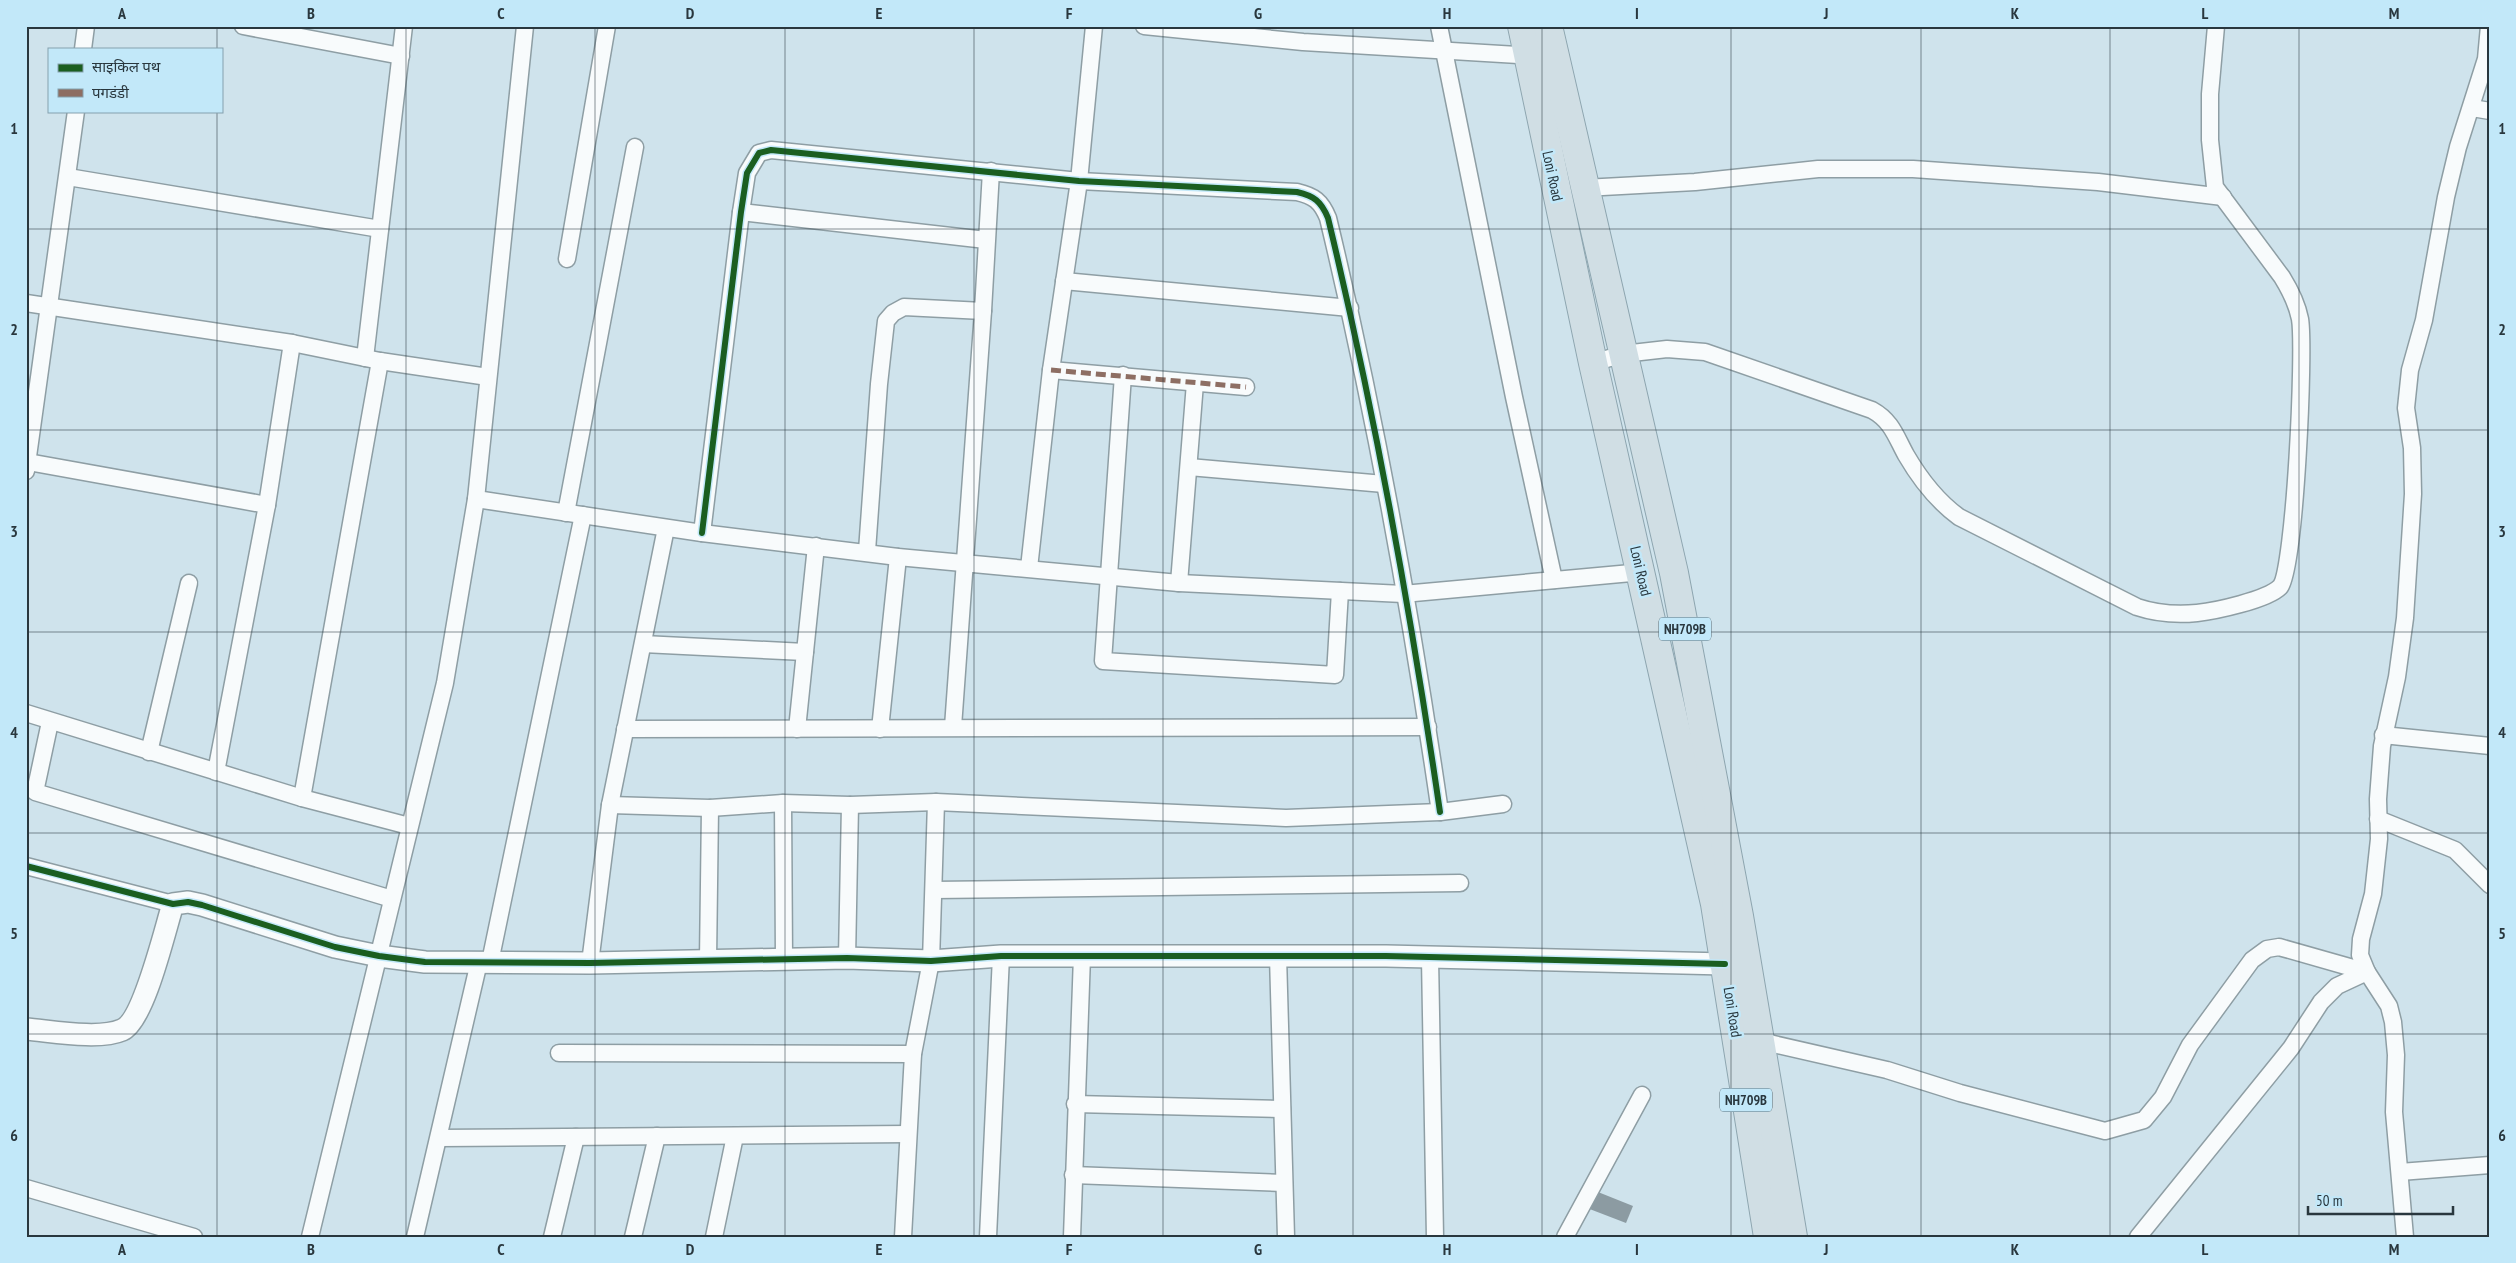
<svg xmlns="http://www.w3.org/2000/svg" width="2516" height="1263" viewBox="0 0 2516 1263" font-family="'PT Sans Narrow','Noto Sans Devanagari',sans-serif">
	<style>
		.building { fill: #8c9ba2 }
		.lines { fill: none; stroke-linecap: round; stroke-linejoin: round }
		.minor-casing { stroke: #8e9ea4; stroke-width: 19 }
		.tertiary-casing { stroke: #8e9ea4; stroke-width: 24 }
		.trunk-casing { stroke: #8da5af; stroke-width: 30 }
		.minor { stroke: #f8fbfc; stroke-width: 16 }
		.tertiary { stroke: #f8fbfc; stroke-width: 21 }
		.trunk { stroke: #d0dee4; stroke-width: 28 }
		.quiet { stroke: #8d6e63; stroke-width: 5; stroke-dasharray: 10 5; stroke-linecap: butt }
		.cycleway-casing { stroke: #c2e8f9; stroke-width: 9 }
		.cycleway { stroke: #1b5e20; stroke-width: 6 }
		.grid { fill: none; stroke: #29373e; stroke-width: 1; stroke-opacity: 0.55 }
		.labels { text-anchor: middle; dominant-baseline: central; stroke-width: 5; stroke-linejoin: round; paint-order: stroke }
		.shield { fill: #c2e8f9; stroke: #576c76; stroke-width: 1 }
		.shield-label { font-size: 14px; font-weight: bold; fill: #29373e }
		.street-label { font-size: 15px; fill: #29373e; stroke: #c2e8f9 }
		.neatline { fill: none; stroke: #29373e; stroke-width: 2 }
		.grid-label { font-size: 16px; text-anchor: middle; font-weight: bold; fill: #29373e }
	</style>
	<rect width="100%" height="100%" fill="#cfe3ec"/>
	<polygon class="building" points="1593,1190 1633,1206 1626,1223 1587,1208"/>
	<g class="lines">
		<g class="minor-casing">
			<g id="minor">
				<polyline points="243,26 401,56"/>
				<polyline points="1144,26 1303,42 1536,56"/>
				<polyline points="1439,26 1514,397 1554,580"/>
				<polyline points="83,49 86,26"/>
				<polyline points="2472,108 2490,111"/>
				<polyline points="68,177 380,229"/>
				<polyline points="1584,188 1695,182 1818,169 1913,169 2098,182 2223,197"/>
				<polyline points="741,212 986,240"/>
				<polyline points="567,259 607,26"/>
				<polyline points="1064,281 1350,308"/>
				<polyline points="26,303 292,343 380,361 488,377"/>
				<polyline points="365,358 404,26"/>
				<path d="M1593 363 1623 354 1667 349 1705 352 1872 410C1892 421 1896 437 1906 455 1920 479 1937 501 1959 517L2137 607C2155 613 2177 615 2197 613 2215 611 2267 600 2280 587 2295 570 2305 349 2300 319 2297 304 2290 290 2282 277L2215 187 2210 140V94L2216 26"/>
				<polyline points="1051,370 1246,387"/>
				<polyline points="1123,375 1103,661 1335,675 1340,591"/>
				<polyline points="28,462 267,505"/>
				<polyline points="1189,467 1384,484"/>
				<polyline points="26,471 76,111"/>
				<polyline points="476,499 702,533 898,557 1179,583 1403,594 1642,572"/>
				<polyline points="566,513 635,147"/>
				<path d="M702 533 741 212 747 173 759 153 771 150 1079 181 1297 192C1314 196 1321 201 1328 218 1375 413 1411 613 1440 812"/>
				<polyline points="867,551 879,384 886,321 893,313 904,307 983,311"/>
				<polyline points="1029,568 1051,370 1079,181 1094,26"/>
				<polyline points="1179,583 1195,383"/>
				<polyline points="643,644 805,652"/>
				<polyline points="26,713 302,798 409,826"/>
				<polyline points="50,722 35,792 392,899"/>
				<polyline points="953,727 983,311 991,171"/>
				<polyline points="625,729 1428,727"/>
				<polyline points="797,729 816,546"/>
				<polyline points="880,729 898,557"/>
				<polyline points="2383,735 2490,746"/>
				<polyline points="149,752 189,583"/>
				<polyline points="216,772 267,505 292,343"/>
				<polyline points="302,798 380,361"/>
				<polyline points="783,803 784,959"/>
				<polyline points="610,805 710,808 783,803 850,805 936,802 1286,818 1440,812 1503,804"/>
				<polyline points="2378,819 2455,850 2490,885"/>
				<polyline points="26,866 173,904"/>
				<polyline points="934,890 1460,883"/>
				<polyline points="1278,956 1286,1237"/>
				<polyline points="847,958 850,805"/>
				<polyline points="1430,958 1435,1237"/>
				<polyline points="708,960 710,808"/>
				<polyline points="490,962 583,515"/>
				<polyline points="590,963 610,805 666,528"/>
				<polyline points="1760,1041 1887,1070 1960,1093 2105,1131 2144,1120 2163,1097 2190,1045 2252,960 2267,949 2279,947 2367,972 2337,986 2321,1002 2291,1048 2138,1237"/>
				<polyline points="559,1053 913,1054"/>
				<polyline points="1075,1104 1282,1109"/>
				<polyline points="439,1138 908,1134"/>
				<polyline points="2400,1172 2490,1165"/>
				<polyline points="1073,1175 1284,1183"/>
				<polyline points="26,1188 194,1237"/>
				<polyline points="310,1237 445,683 476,499 525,26"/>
				<polyline points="415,1237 479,962"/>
				<polyline points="552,1237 576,1137"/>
				<polyline points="633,1237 657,1136"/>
				<polyline points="714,1237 735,1136"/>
				<polyline points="903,1237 913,1054 931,961 936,802"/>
				<polyline points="988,1237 1001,956"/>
				<polyline points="1072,1237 1082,956"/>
				<polyline points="1565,1237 1642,1095"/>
				<polyline points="2405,1237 2394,1112 2396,1055 2393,1022 2389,1006 2367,972 2360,955 2361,939 2373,894 2379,839 2378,799 2382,746 2397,677 2405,618 2413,494 2412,448 2406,408 2410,370 2424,320 2446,197 2458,147 2486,59 2489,26"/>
			</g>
		</g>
		<g class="tertiary-casing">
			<path id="tertiary" d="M26 1029C51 1031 99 1040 122 1030 144 1021 165 929 173 904L188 902 202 905 335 947 379 956 425 962 590 963 847 958 931 961 1001 956H1386L1725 964"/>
		</g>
		<g class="trunk-casing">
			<g id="trunk">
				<polyline points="1522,26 1593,363 1715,904 1768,1237"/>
				<polyline points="1548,26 1674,573 1739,916 1793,1237"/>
			</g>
		</g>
		<use href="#minor" class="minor"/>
		<use href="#tertiary" class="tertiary"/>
		<use href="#trunk" class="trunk"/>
		<polyline class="quiet" points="1051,370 1246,387"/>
		<g class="cycleway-casing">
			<g id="cycleway">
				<path d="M702 533 741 212 747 173 759 153 771 150 1079 181 1297 192C1314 196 1321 201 1328 218 1375 413 1411 613 1440 812"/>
				<polyline points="26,866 173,904 188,902 202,905 335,947 379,956 425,962 590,963 847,958 931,961 1001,956 1386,956 1725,964"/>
			</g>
		</g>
		<use href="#cycleway" class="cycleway"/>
	</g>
	<path class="grid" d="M217 26V49M406 26V1237M595 26V1237M785 26V1237M974 26V1237M1163 26V1237M1353 26V1237M1542 26V1237M1731 26V1237M1921 26V1237M2110 26V1237M2299 26V1237M217 111V1237M26 229H2490M26 430H2490M26 632H2490M26 833H2490M26 1034H2490"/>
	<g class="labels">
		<g class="shield">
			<rect x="1659" y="617.5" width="52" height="23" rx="4"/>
			<rect x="1720" y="1088.5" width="52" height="23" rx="4"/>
		</g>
		<g class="shield-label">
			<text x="1685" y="629">NH709B</text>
			<text x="1746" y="1100">NH709B</text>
		</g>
		<g class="street-label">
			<text transform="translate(1553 176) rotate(78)">Loni Road</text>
			<text transform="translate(1641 571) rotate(77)">Loni Road</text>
			<text transform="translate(1733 1012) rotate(81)">Loni Road</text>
		</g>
	</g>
	<rect width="2516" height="1263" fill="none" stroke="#c2e8f9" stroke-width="55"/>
	<rect x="48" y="48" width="175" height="65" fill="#c2e8f9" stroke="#85a1ae"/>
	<rect x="58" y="64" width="25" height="8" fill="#1b5e20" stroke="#85a1ae"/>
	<text x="92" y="72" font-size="15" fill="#29373e">साइकिल पथ</text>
	<rect x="58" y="89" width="25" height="8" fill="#8d6e63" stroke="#85a1ae"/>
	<text x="92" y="98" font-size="15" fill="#29373e">पगडंडी</text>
	<path d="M2308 1206v8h145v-8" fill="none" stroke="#29373e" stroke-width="2.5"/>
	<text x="2316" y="1206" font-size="15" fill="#29373e" stroke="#c2e8f9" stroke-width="4" paint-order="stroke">50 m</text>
	<rect x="28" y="28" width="2460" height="1208" class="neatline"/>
	<g class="grid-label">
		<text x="122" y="19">A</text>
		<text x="311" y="19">B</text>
		<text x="501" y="19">C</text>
		<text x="690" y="19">D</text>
		<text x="879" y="19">E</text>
		<text x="1069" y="19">F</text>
		<text x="1258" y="19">G</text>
		<text x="1447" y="19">H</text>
		<text x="1637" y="19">I</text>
		<text x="1826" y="19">J</text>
		<text x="2015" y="19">K</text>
		<text x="2205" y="19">L</text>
		<text x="2394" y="19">M</text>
		<text x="14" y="134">1</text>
		<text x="2502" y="134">1</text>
		<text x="14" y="335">2</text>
		<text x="2502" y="335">2</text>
		<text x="14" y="537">3</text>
		<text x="2502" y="537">3</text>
		<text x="14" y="738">4</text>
		<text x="2502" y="738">4</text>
		<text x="14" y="939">5</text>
		<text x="2502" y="939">5</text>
		<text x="14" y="1141">6</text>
		<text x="2502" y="1141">6</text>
		<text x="122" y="1255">A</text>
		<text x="311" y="1255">B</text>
		<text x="501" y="1255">C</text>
		<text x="690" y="1255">D</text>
		<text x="879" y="1255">E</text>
		<text x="1069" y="1255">F</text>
		<text x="1258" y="1255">G</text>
		<text x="1447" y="1255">H</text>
		<text x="1637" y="1255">I</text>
		<text x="1826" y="1255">J</text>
		<text x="2015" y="1255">K</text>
		<text x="2205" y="1255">L</text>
		<text x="2394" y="1255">M</text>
	</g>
</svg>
